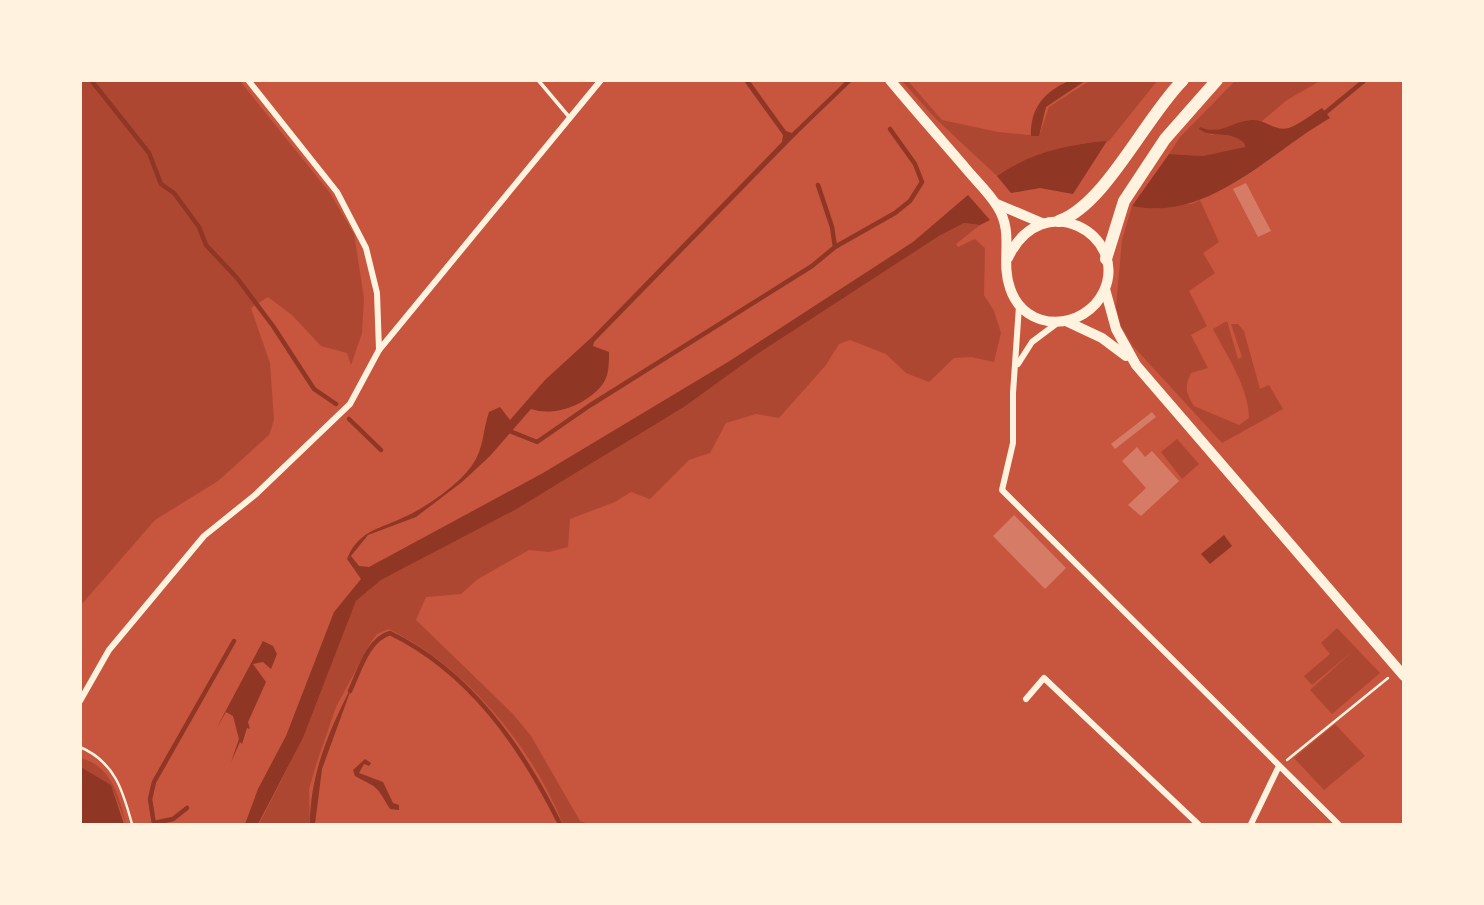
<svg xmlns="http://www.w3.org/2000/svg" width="1484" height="905" viewBox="0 0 1484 905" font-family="Mulish,sans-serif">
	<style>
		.green { fill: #ae4732 }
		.water { fill: #8f3625 }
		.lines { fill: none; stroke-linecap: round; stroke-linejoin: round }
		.stream { stroke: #8f3625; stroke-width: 4.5 }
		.building { fill: #d67c66 }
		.path { stroke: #fff3e0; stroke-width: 2.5 }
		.service { stroke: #fff3e0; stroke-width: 3.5 }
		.minor { stroke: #fff3e0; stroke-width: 6 }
		.primary { stroke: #fff3e0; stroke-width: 10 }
		.motorway { stroke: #fff3e0; stroke-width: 12 }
	</style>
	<rect width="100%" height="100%" fill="#c8553d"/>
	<g class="green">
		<polygon points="81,80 240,81 330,193 354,234 364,298 362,333 351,365 347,353 321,346 292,315 268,297 251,308 270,363 274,420 269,435 218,481 155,520 81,605"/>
		<path d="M902 81H908L942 120 998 132 1039 136 1049 107 1089 81H1157L1109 141C1072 143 1028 154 997 176L935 118Z"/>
		<path d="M1235 81H1320L1287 100 1262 121C1240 119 1223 137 1200 127L1211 135C1225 132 1233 134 1244 143L1245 148 1203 156 1169 154 1180 137Z"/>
		<path d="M1200 200 1219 242 1203 253 1215 273 1189 291 1207 326 1191 335 1208 368 1191 373C1184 387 1186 393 1194 406L1239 425 1249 418C1249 388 1227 356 1213 329L1227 321 1238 359 1242 357 1231 324H1238L1244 331 1260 389 1269 385 1283 409 1222 443 1133 346 1121 326 1116 307 1122 240 1132 206 1192 204Z"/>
		<path d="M964 223 980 225 956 244 958 247 975 239 985 248 984 295 994 311 1001 333 994 362 971 357 954 358 929 382 906 373 886 354 850 340 839 344 826 365 779 418 756 414 726 423 710 453 689 460 650 499 631 492 615 502 570 519 568 547 549 552 529 550 478 579 461 594 426 597 416 620 513 714 531 736 580 821 589 824H563C530 744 467 668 389 629L377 634 371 642 336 707 316 765 309 789 310 824H259L303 738 356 601 381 580 515 510 684 407 756 355 939 236Z"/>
		<polygon points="1177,439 1199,464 1182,479 1161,452"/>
		<polygon points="1337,628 1380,673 1332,714 1310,690 1353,651 1312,685 1304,676 1330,654 1321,643"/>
		<polygon points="1335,724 1365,756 1324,790 1294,758"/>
		<path d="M80 758C111 765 120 798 126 824L111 785 81 767Z"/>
	</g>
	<g class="water">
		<path d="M744 81H750L786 131 792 133 801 125 797 134 594 342 593 346 609 352C609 363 609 377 602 385 586 405 555 417 531 409L490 456 462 482 416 517 368 535 351 556 359 566 369 567 543 473 728 362 913 242 968 195 990 220 980 225 964 223 939 236 756 355 684 407 515 510 381 580 356 601 303 738 258 824H245L258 789 286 736 334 612 361 579 347 559C358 532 376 530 400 519 424 509 459 485 473 464 484 448 483 429 489 412L500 407 510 420 545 380 592 337 782 142 783 135Z"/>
		<path d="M1069 81H1085L1046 107 1039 136H1031C1030 108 1045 91 1069 81Z"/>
		<path d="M1322 108 1330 118C1269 153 1208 222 1132 206L1169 154 1203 156 1245 147 1244 143C1226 128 1214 140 1199 129L1200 127C1221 136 1232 121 1252 120 1266 119 1274 132 1289 128 1300 124 1312 114 1322 108Z"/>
		<path d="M1107 141 1073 194 1040 188 1011 193 997 176C1030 153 1067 144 1107 141Z"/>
		<polygon points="1224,535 1232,546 1210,564 1201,554"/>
		<polygon points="263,641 273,646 277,654 271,669 263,662 253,664 266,682 248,722 250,729 247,728 242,744 240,742 231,762 239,739 233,716 226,712 216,729"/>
		<path d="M353 684 322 769 315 824H310C310 773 330 728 353 684Z"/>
		<path d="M365 759 371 763 369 766 364 764 359 773 383 782 393 803 399 805V810L390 809C375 784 379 789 355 776L353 770Z"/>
		<polygon points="81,767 111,785 124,824 81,824"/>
	</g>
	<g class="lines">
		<g class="stream">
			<polyline points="91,80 149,153 161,184 174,193 199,227 206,245 237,278 273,326 314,389 336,404"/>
			<polyline points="1325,113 1365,80"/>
			<polyline points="795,133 850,80"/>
			<polyline points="835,247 895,213 910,201 922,182 915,164 890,129"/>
			<polyline points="349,419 381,450"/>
			<polyline points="507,430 537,442 589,406 812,266 835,247 832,227 818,185"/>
			<path d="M350 691C359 672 368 639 390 633 470 672 521 746 560 824"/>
			<polyline points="154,823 173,819 187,808"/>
			<polyline points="154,824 150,799 154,782 234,641"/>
		</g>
	</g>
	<g class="building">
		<polygon points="1246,183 1271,231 1258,237 1233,189"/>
		<polygon points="1152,412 1156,417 1115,449 1111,444"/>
		<polygon points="1137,447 1145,457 1152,451 1179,481 1141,516 1128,505 1146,488 1122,461"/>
		<polygon points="1014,515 1066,568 1045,589 993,536"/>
	</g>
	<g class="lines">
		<g class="path">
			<path d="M80 747C115 762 123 791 132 824"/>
			<polyline points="1287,760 1388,678"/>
		</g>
		<polyline class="service" points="538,80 570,118"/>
		<g class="minor">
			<polyline points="1019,306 1013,393 1013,443 1002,490 1338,824"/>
			<polyline points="379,350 601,80"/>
			<polyline points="1018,364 1032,342 1056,324"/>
			<polyline points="1026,699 1044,678 1198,824"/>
			<polyline points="80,701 109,650 204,536 255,495 350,404 379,350 377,293 366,248 337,192 248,80"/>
			<polyline points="1251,824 1279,766"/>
		</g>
		<g class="primary">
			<path d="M890 80C914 109 939 137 963 165 974 179 988 191 997 206 1015 233 1000 260 1010 288 1025 334 1085 331 1104 291 1129 235 1042 185 1008 258"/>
			<polyline points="997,204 1042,223"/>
			<polyline points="1105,289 1116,329 1136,365 1404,676"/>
			<polyline points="1068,322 1102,338 1126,356"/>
		</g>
		<g class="motorway">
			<path d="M1059 221C1105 205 1145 118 1183 80"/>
			<polyline points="1106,259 1124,201 1165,139 1217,80"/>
		</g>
	</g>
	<rect width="1484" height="905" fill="none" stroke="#fff3e0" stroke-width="164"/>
</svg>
